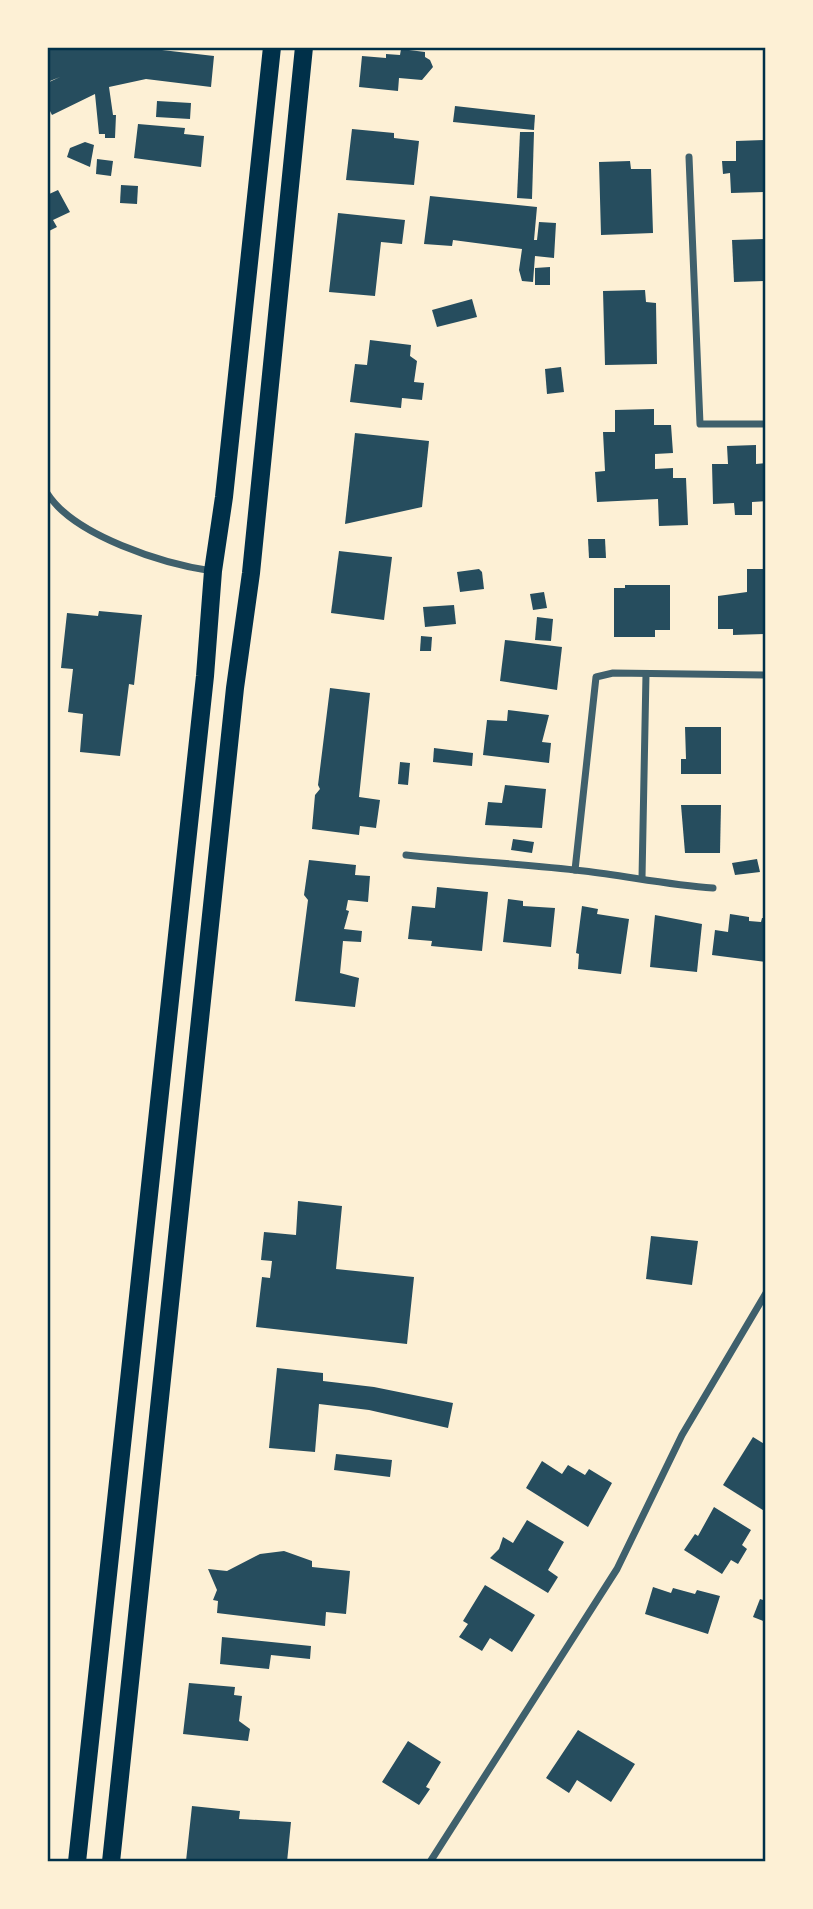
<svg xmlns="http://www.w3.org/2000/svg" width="813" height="1909" viewBox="0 0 813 1909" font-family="'Nunito Sans',sans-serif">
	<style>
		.building { fill: #264d5e }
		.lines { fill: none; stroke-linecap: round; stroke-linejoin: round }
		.minor { stroke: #3f606c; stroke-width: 7 }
		.primary { stroke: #003049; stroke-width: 18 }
		.neatline { fill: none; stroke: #003049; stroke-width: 2.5 }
	</style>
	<rect width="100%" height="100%" fill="#fdf0d5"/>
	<g class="building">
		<polygon points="51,47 136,47 214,56 211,87 146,79 109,87 113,115 116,115 115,138 105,138 105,134 99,134 95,94 52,115 47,105 47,83 60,77 50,81 47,76 47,49"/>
		<polygon points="401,49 425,52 425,57 430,60 433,67 422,80 399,78 398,91 359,87 362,56 386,58 386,54 400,55"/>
		<polygon points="157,101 191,103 190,119 156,117"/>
		<polygon points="455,106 535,115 534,130 453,122"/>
		<polygon points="138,124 185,128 184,134 204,136 201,167 134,158"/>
		<polygon points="352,129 394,133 394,138 419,141 414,185 346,180"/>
		<polygon points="520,132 534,132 532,199 517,198"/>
		<polygon points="766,140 766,192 731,193 730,173 723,174 722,161 736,161 736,141"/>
		<polygon points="85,142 94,145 90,167 67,157 70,148"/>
		<polygon points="97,159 113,161 111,176 96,174"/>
		<polygon points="630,161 631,169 651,169 653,233 601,235 599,162"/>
		<polygon points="121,185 138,186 137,204 120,203"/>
		<polygon points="58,190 70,212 53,220 57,227 47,232 47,195"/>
		<polygon points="430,196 537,207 534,240 537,240 539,222 556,223 554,258 535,256 533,282 522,281 519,270 522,249 453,240 452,246 424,244"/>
		<polygon points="338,213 405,220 402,244 381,242 375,296 329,292"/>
		<polygon points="766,239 766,281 734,282 732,240"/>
		<polygon points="550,267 550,285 535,285 535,268"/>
		<polygon points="645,290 646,302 656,303 657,364 605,365 603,291"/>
		<polygon points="472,299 477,317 437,327 432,310"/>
		<polygon points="370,340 411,345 410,356 417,361 414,382 424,383 422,400 402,398 401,408 350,402 355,364 367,365"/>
		<polygon points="561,367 564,392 547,394 545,369"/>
		<polygon points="654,409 654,425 671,425 673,453 655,454 655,469 673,468 673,478 686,478 688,525 659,526 658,499 597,502 595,472 605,471 603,432 615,432 615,410"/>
		<polygon points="355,433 429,441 422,507 345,524"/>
		<polygon points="756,445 756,464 766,463 766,501 752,502 752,515 735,515 734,503 713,504 712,464 728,464 727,446"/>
		<polygon points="588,539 605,539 606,558 589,558"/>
		<polygon points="339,551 392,557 384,620 331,613"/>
		<polygon points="479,569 482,572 484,589 460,592 457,572"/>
		<polygon points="747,569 766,569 766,634 733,635 733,629 718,629 718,596 747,592"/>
		<polygon points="625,585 670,585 670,630 655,630 655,637 614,637 614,588 625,588"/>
		<polygon points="544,592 547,608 533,610 530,594"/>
		<polygon points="454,605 456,624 425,627 423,607"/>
		<polygon points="99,611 142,615 134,685 129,684 120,756 80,752 83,714 68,712 73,669 61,668 67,613 98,616"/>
		<polygon points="537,617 553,619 551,641 535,640"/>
		<polygon points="421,636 432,637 431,651 420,651"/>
		<polygon points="505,640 562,647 557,690 500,681"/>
		<polygon points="330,688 370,693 359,797 380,800 376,828 360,826 359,835 312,829 315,795 320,789 318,785"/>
		<polygon points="508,710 549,715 542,742 551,743 549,763 483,755 487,720 507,721"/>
		<polygon points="685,727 721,727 721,774 681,774 681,759 686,759"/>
		<polygon points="434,748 473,753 472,766 433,762"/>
		<polygon points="400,762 410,763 408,785 398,784"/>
		<polygon points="505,785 546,789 542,828 485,825 488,802 502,803"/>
		<polygon points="681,805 721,805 720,853 685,853"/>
		<polygon points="513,839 534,842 532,853 511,850"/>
		<polygon points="757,859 760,872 735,875 732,863"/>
		<polygon points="309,860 356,865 355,875 370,876 368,902 348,900 346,910 349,911 344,929 362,931 361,942 343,941 340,973 359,978 355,1007 295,1001 308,900 304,895"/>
		<polygon points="437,887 488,892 482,951 431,946 432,941 408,939 412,906 435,908"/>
		<polygon points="508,899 523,901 523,906 555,908 551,947 503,942"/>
		<polygon points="582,906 598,909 597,914 629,919 621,974 578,969 579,954 576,953"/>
		<polygon points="730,914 749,917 749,921 761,922 762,918 766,918 766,962 712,955 715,930 728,932"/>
		<polygon points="655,915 702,924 697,972 650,967"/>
		<polygon points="298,1201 342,1206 336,1269 414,1277 407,1344 256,1327 262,1277 270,1278 272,1261 261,1260 264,1232 296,1235"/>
		<polygon points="651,1236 698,1241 692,1285 646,1279"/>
		<polygon points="277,1368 323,1373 323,1381 374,1387 453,1403 448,1428 369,1410 319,1404 315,1452 269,1448"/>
		<polygon points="753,1437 766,1445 766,1512 723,1485"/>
		<polygon points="336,1454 392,1460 390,1477 334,1470"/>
		<polygon points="542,1461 562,1474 568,1465 585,1475 589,1469 612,1483 588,1527 526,1488"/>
		<polygon points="714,1507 751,1530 742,1545 747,1549 738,1564 731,1560 722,1574 684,1550 695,1534 698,1536"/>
		<polygon points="527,1520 564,1542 548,1570 558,1577 548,1593 490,1558 499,1549 503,1537 513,1543"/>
		<polygon points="284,1551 312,1561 312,1567 350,1571 346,1614 326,1612 325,1626 217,1613 218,1601 213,1600 217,1590 208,1569 227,1571 260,1554"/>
		<polygon points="485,1585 535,1615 512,1652 490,1638 482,1651 459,1637 468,1624 463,1621"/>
		<polygon points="653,1587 671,1593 673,1588 695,1594 697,1590 720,1596 708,1634 645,1614"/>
		<polygon points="760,1599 766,1601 766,1622 753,1617"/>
		<polygon points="222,1637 311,1646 310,1659 271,1655 269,1669 220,1664"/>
		<polygon points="189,1683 235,1687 234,1695 242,1696 239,1721 250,1729 248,1741 183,1734"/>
		<polygon points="578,1730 635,1764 611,1802 577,1780 569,1793 546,1778"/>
		<polygon points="408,1741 441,1762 426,1787 430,1789 419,1805 382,1782"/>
		<polygon points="192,1806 240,1811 239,1819 291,1822 287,1862 186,1861"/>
	</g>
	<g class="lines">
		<g class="minor">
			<polyline points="689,157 700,424 766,424"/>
			<path d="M47 493C74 536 164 564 212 571"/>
			<path d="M406 855C465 861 525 864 584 871 627 876 669 885 713 888"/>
			<polyline points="575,870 596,677 613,673 766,675"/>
			<polyline points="642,878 646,674"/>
			<polyline points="430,1862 617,1569 682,1435 766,1293"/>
		</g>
		<g class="primary">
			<polyline points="77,1862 205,676 213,571 224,497 272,47"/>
			<polyline points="111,1862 235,688 251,573 304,47"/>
		</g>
	</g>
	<rect width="813" height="1909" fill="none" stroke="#fdf0d5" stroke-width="98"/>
	<rect x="49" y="49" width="715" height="1811" class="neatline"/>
</svg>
